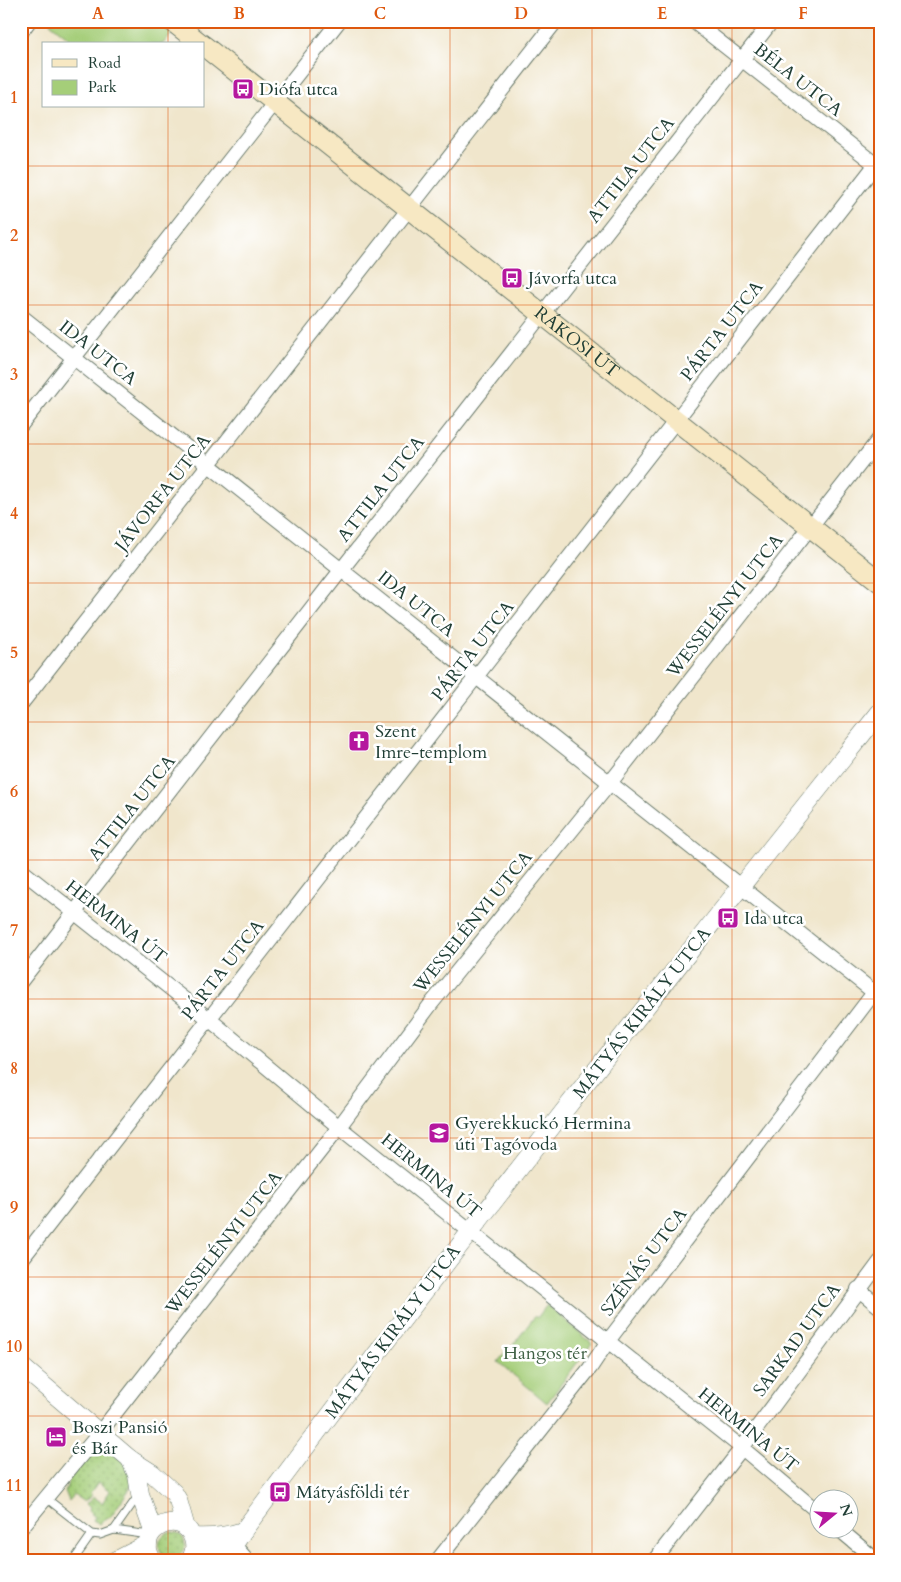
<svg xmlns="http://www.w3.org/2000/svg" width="901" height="1582" viewBox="0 0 901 1582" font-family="Cardo,serif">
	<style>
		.grass { fill: url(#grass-dots); stroke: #628656 }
		.green { fill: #a5ce79; stroke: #628656 }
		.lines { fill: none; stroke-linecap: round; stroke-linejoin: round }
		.service-casing { stroke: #687869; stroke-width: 9 }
		.minor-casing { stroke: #687869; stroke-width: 16 }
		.tertiary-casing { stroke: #687869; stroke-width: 19 }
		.secondary-casing { stroke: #687869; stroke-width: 22 }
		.service { stroke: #fff; stroke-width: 7 }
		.minor { stroke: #fff; stroke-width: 14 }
		.tertiary { stroke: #fff; stroke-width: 18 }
		.secondary { stroke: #f7e8c3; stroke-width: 20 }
		.grid { fill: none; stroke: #de580e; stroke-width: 1; stroke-opacity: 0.55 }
		.labels { text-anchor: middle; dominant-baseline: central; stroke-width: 5; stroke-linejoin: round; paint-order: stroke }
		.street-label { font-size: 18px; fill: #1f3d34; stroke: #fff }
		.poi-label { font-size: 18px; fill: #1f3d34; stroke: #fff; text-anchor: start }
		.park-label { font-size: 18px; fill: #406145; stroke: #fff }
		.neatline { fill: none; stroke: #de580e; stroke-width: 2 }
		.grid-label { font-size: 16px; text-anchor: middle; font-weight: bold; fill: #de580e }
	</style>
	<defs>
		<pattern id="grass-dots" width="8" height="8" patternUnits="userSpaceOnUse" patternTransform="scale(1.25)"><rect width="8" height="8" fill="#a5ce79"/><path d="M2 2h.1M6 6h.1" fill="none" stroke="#86a864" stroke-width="1.8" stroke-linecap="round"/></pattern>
	</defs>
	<rect width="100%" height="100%" fill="#fff"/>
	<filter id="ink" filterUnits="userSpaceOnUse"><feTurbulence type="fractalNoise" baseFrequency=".02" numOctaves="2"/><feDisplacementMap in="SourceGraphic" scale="10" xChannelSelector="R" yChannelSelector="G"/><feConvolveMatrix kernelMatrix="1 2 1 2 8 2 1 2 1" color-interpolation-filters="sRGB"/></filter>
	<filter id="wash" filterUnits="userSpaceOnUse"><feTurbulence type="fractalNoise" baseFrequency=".0096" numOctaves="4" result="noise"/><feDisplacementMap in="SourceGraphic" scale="20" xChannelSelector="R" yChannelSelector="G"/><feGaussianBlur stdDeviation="1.12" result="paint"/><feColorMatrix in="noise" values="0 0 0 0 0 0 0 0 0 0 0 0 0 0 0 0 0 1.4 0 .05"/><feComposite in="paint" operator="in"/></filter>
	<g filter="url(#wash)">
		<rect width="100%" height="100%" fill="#f0e6cc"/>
		<g class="grass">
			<polygon points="100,1444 129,1465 132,1483 128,1491 112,1515 109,1518 102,1521 100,1524 93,1520 95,1517 88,1511 90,1508 86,1504 94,1497 102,1503 110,1491 98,1482 90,1493 92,1495 84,1502 74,1495 69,1501 65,1491 70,1478 95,1447"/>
			<circle cx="172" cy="1545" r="13"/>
		</g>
		<g class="green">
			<polygon points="51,21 158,21 172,33 163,44 76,44 50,23"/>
			<polygon points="547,1305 592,1343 547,1403 498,1362 508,1348 510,1349 535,1316 537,1318"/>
		</g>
	</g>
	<g filter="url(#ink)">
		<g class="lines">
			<g class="service-casing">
				<g id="service">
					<polyline points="46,1498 92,1534 100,1535 114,1530 149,1535"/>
					<polyline points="114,1530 138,1496"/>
					<polyline points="73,1561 92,1534"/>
				</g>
			</g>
			<g class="minor-casing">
				<g id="minor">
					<polyline points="693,21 880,168"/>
					<polyline points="21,32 29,21"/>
					<polyline points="21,316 880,997"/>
					<polyline points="21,425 339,21"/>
					<polyline points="21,704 556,21"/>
					<polyline points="21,870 209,1019 339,1127 742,1448 818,1512"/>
					<polyline points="21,981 342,569 772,21"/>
					<polyline points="21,1260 880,159"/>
					<polyline points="858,1289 880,1307"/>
					<polyline points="21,1528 97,1436 339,1127 431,1004 610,783 880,438"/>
					<polyline points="840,1530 877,1561"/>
					<polyline points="234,1545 248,1561"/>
					<polyline points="437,1561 590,1368 608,1341 879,986"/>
					<polyline points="654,1561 742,1448 880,1262"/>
				</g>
			</g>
			<g class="tertiary-casing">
				<g id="tertiary">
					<polyline points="21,1366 130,1459 152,1473 174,1493 178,1500 186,1528"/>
					<polyline points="130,1459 137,1475 140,1494 153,1531"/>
					<path d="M193 1537C211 1538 225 1537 243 1531"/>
					<path d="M193 1554 219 1551 234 1545 243 1531C450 1253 664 982 880 712"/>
					<polyline points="115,1561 148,1544"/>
					<path d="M153 1561C131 1529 183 1506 193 1539 196 1547 194 1554 190 1561"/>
				</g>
			</g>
			<g class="secondary-casing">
				<g id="secondary">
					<polyline points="172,21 201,44"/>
					<path id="s1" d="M204 46 880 582"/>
				</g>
			</g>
			<use href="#service" class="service"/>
			<use href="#minor" class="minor"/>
			<use href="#tertiary" class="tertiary"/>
			<use href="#secondary" class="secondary"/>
		</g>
	</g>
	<path class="grid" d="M168 21V44M310 21V1561M450 21V1561M592 21V1561M732 21V1561M168 106V1561M21 166H880M21 305H880M21 444H880M21 583H880M21 722H880M21 860H880M21 999H880M21 1138H880M21 1277H880M21 1416H880"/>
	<defs>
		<g id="bus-square" transform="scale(1.125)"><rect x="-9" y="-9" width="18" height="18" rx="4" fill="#b5179e" stroke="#fff"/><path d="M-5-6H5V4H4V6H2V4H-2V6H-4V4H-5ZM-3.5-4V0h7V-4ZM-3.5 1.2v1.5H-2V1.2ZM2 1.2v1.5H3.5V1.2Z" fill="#fff"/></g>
		<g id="church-square" transform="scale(1.125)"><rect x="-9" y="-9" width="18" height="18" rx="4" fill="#b5179e" stroke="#fff"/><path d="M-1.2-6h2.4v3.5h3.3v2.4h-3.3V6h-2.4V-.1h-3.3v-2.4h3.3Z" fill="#fff"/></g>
		<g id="school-square" transform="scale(1.125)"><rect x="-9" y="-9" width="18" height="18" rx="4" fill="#b5179e" stroke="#fff"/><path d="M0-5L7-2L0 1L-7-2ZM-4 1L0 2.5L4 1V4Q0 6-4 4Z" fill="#fff"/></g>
		<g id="hotel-square" transform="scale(1.125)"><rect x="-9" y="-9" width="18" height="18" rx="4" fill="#b5179e" stroke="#fff"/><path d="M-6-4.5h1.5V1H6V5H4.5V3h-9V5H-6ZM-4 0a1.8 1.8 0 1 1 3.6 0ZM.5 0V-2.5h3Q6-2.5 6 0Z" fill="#fff"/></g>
	</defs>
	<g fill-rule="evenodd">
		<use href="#bus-square" x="243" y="89"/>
		<use href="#bus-square" x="512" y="278"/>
		<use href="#church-square" x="359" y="741"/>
		<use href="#bus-square" x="728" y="918"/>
		<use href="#school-square" x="439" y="1133"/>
		<use href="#hotel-square" x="56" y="1437"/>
		<use href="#bus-square" x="280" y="1492"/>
	</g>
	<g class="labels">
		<g class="street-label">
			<text transform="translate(798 80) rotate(38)">BÉLA UTCA</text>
			<text transform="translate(631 170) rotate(-52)">ATTILA UTCA</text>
			<text transform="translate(722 331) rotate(-52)">PÁRTA UTCA</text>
			<text stroke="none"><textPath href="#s1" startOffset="476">RÁKOSI ÚT</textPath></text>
			<text transform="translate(98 353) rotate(38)">IDA UTCA</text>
			<text transform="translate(381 489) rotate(-52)">ATTILA UTCA</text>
			<text transform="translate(163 493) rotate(-52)">JÁVORFA UTCA</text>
			<text transform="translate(416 604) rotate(39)">IDA UTCA</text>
			<text transform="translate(725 606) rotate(-52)">WESSELÉNYI UTCA</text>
			<text transform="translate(473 651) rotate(-52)">PÁRTA UTCA</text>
			<text transform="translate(132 808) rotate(-52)">ATTILA UTCA</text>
			<text transform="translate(116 922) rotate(38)">HERMINA ÚT</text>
			<text transform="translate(473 922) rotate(-51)">WESSELÉNYI UTCA</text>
			<text transform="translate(223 970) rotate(-52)">PÁRTA UTCA</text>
			<text transform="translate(642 1013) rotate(-52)">MÁTYÁS KIRÁLY UTCA</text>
			<text transform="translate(431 1176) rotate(39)">HERMINA ÚT</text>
			<text transform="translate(224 1243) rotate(-52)">WESSELÉNYI UTCA</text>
			<text transform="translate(644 1262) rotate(-53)">SZÉNÁS UTCA</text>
			<text transform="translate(393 1332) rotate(-53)">MÁTYÁS KIRÁLY UTCA</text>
			<text transform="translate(797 1340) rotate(-54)">SARKAD UTCA</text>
			<text transform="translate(748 1430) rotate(39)">HERMINA ÚT</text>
		</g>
		<g class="poi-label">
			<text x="259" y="89">Diófa utca</text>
			<text x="528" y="278">Jávorfa utca</text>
			<text x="375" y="731">Szent<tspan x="375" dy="21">Imre-templom</tspan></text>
			<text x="744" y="918">Ida utca</text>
			<text x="455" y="1123">Gyerekkuckó Hermina<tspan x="455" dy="21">úti Tagóvoda</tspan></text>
			<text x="72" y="1427">Boszi Pansió<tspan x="72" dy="21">és Bár</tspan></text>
			<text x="296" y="1492">Mátyásföldi tér</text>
		</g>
		<g class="park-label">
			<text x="545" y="1353">Hangos tér</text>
		</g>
	</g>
	<rect width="901" height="1582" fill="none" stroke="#fff" stroke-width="55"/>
	<rect x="42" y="42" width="162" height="65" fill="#ffffff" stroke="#a5b1ae"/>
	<rect x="52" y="59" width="25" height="8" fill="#f7e8c3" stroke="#a5b1ae"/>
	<text x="88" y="68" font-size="15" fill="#1f3d34">Road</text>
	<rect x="52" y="80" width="25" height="15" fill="#a5ce79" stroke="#a5b1ae"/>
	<text x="88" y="92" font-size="15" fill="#1f3d34">Park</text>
	<g transform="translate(834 1514) rotate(72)"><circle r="24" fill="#ffffff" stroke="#a5b1ae"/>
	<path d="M0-4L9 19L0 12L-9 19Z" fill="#b5179e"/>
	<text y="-8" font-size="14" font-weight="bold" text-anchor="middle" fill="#1f3d34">N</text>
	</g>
	<rect x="28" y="28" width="846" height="1526" class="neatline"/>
	<g class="grid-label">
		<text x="98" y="19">A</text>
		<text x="239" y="19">B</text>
		<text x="380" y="19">C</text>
		<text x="521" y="19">D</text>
		<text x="662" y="19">E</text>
		<text x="803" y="19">F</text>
		<text x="14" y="103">1</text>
		<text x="14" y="241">2</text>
		<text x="14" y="380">3</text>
		<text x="14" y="519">4</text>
		<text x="14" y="658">5</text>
		<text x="14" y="797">6</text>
		<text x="14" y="936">7</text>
		<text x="14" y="1074">8</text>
		<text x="14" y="1213">9</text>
		<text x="14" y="1352">10</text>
		<text x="14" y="1491">11</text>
	</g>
</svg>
